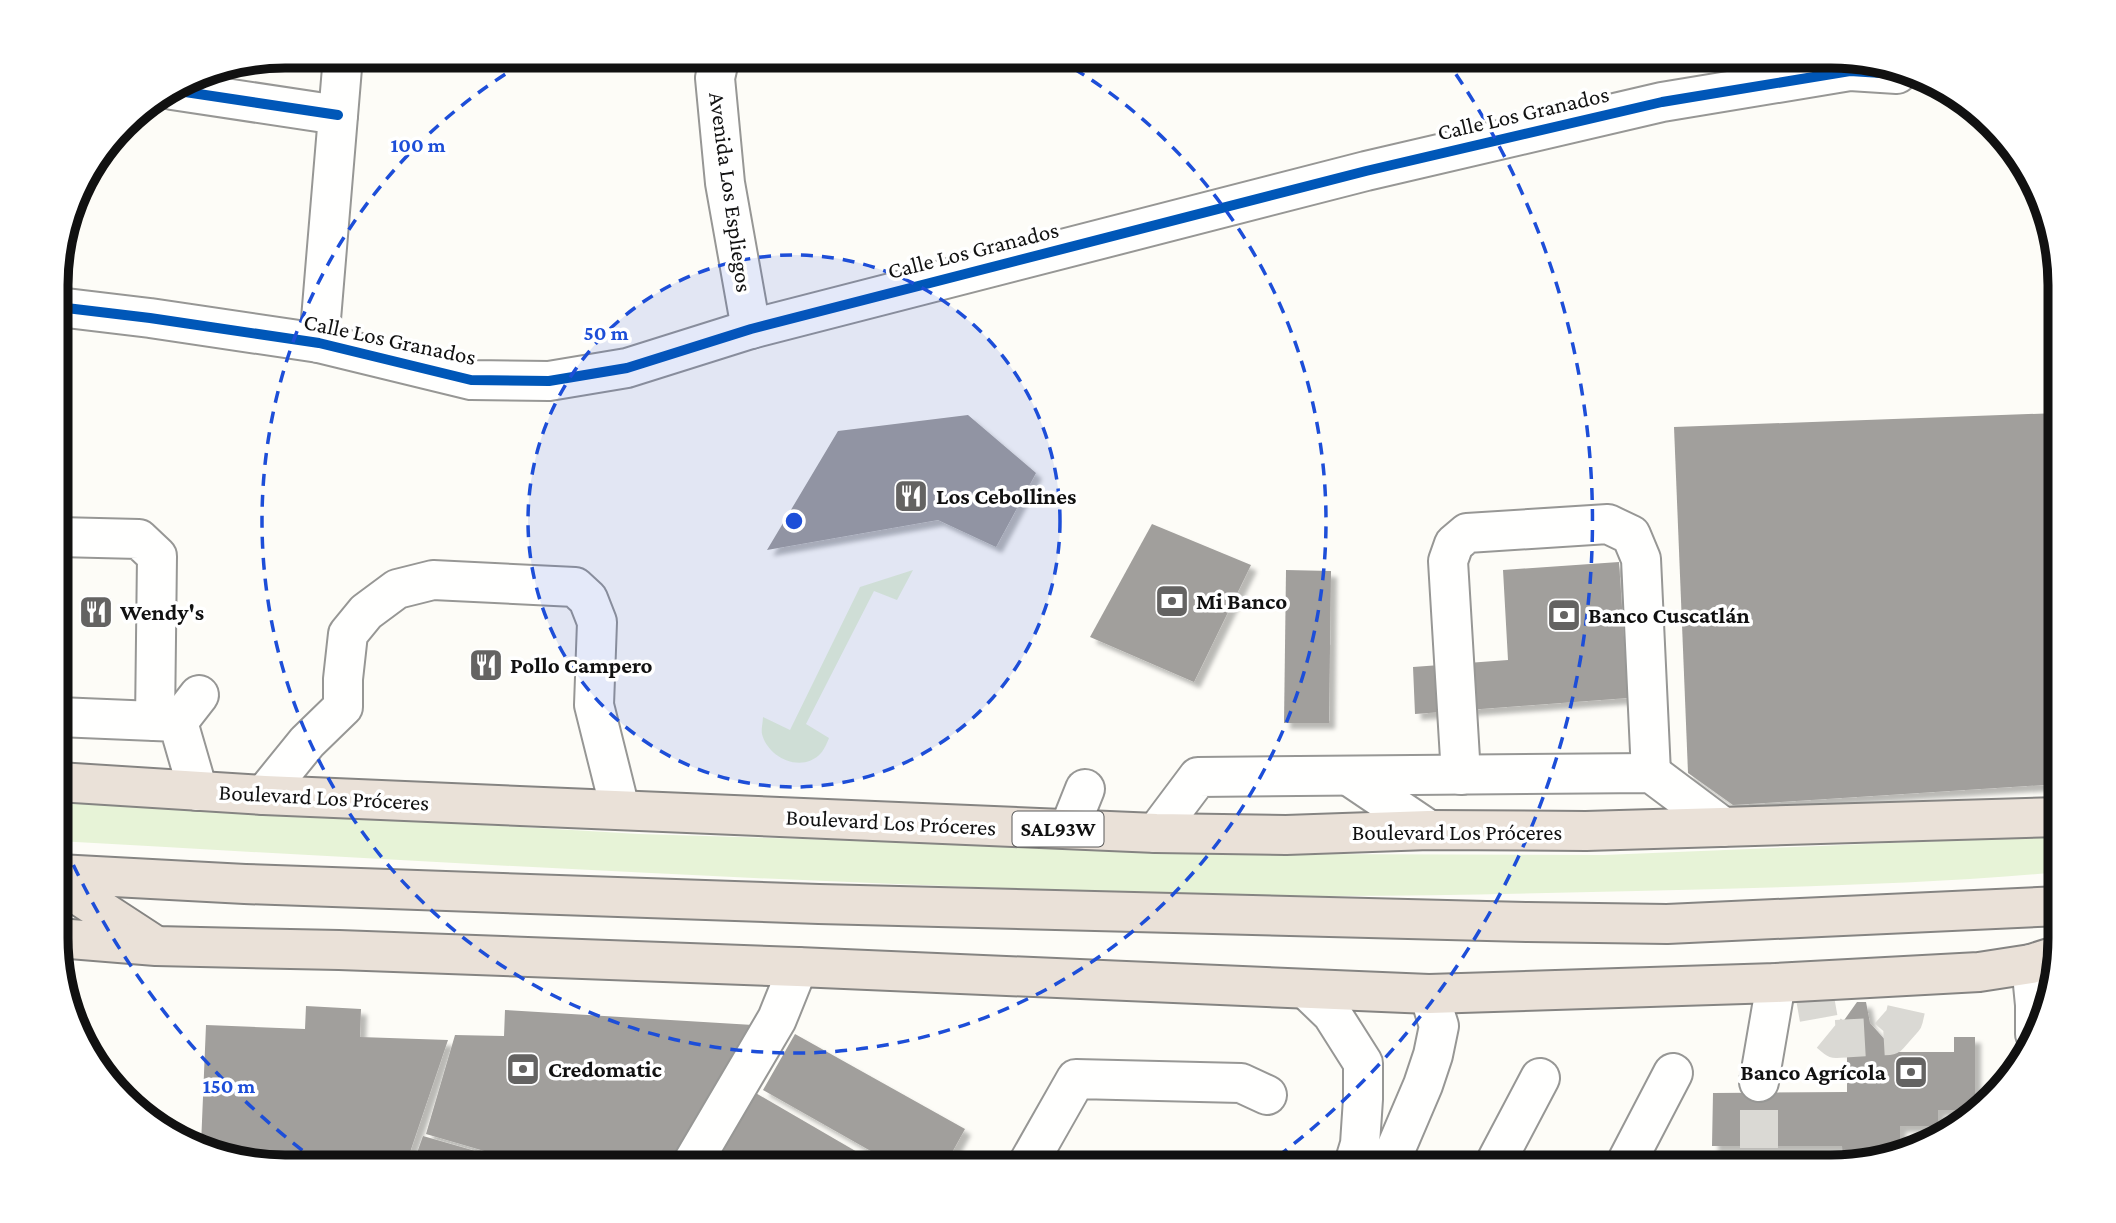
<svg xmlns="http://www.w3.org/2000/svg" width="2116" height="1223" viewBox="0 0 2116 1223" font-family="'Crimson Pro',serif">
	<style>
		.green { fill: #e7f3d7 }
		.building { fill: #a19f9c; filter: url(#shadow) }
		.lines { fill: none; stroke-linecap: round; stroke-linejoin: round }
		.minor-tunnel { stroke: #dad9d4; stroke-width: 38; stroke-dasharray: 38 19; stroke-linecap: butt }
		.minor-casing { stroke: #979795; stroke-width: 42 }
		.highway-casing { stroke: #858482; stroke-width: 42 }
		.minor { stroke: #fffffe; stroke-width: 38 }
		.highway { stroke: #eae1d8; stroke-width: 38 }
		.cycleway-casing { stroke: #fff; stroke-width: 15 }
		.cycleway { stroke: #0057b8; stroke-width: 10 }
		.ring { fill: none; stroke: #1d4ed8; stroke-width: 3.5; stroke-dasharray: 12 9 }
		.labels { text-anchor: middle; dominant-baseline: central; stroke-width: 7; stroke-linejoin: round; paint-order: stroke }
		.shield { fill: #fff; stroke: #585858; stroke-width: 2 }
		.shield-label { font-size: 21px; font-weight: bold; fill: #111 }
		.street-label { font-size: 23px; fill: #111; stroke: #fff }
		.poi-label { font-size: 23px; font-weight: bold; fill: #111; stroke: #fff; text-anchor: start }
		.rim { fill: none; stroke: #111; stroke-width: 9 }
		.centre { fill: #1d4ed8; stroke: #fff; stroke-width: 3.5 }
		.ring-label { font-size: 21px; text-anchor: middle; font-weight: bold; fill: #1d4ed8; stroke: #fff; stroke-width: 7; stroke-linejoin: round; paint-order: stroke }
	</style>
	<defs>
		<filter id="shadow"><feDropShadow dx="6" dy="6" stdDeviation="2" flood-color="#0004"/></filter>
	</defs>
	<rect width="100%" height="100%" fill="#fdfcf7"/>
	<g class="green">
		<path d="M913 570 897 600 874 591 806 724 829 738C827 743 824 750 821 753 802 774 768 758 762 734 761 729 763 722 763 717L790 730 860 587Z"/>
		<path d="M58 800 639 834 1290 854 1604 855 2060 836V872C1919 885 1778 887 1637 891 1503 894 1369 898 1235 895 842 886 450 863 58 841Z"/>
	</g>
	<g class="building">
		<polygon points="2059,413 2060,784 1733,805 1688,773 1674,427"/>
		<polygon points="968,415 1036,473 996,547 938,520 767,550 838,431"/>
		<polygon points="1152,524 1251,565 1194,682 1090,637"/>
		<polygon points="1619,562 1628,698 1415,714 1413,667 1508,660 1503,570"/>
		<polygon points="1286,570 1331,571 1329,723 1284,723"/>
		<polygon points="1857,1002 1866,1002 1870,1023 1896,1052 1954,1052 1954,1037 1975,1037 1975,1106 1972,1110 1938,1110 1938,1126 1900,1126 1900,1150 1876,1157 1843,1158 1842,1146 1712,1146 1713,1093 1847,1092 1847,1050 1840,1050 1840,1026"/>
		<polygon points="306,1006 361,1009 360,1037 448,1040 405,1167 285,1167 201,1145 206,1025 305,1029"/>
		<polygon points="505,1010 753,1025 676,1167 539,1167 426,1134 455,1035 504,1036"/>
		<polygon points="795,1034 965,1129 944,1167 899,1167 763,1090"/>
		<polygon points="754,1092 883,1167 710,1167"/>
		<polygon points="423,1136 528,1166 528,1167 412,1167"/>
	</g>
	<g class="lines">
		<g class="minor-tunnel">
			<polyline points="1812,981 1820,1026 1836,1039 1889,1036 1904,1019 1914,974"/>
			<polyline points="1759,1148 1759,1082"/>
		</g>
		<g class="minor-casing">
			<g id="minor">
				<polyline points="720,56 715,78 725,183 751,329"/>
				<polyline points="172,90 338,115"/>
				<polyline points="58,307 150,318 319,343 471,380 549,381 627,368 751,329 1366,171 1662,102 1850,71 1897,74"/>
				<polyline points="319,343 343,56"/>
				<polyline points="58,537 139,539 157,556 155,721"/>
				<polyline points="58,717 178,722 198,791"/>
				<polyline points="178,722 199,695"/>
				<polyline points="1461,775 1448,561 1454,544 1467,533 1608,524 1631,535 1641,559 1651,773"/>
				<polyline points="1349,776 1429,830"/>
				<polyline points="264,795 307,742 343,707 343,679 348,634 366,612 397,589 433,580 575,587 588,599 597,622 594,705 620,809"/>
				<polyline points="1069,829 1085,789"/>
				<polyline points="1156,833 1198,777 1651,773 1723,827"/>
				<polyline points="2031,964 2035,1005 2035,1034"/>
				<polyline points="1307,990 1332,1014 1363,1063 1363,1099 1360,1144 1353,1167"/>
				<polyline points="1759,1082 1776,983"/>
				<polyline points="690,1167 777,1019 798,967"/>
				<polyline points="1026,1167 1076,1079 1241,1083 1267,1095"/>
				<polyline points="1388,1167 1423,1085 1433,1055 1439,1026 1429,994"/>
				<polyline points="1493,1167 1540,1078"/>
				<polyline points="1624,1167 1673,1073"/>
			</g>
		</g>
		<g class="highway-casing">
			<g id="highway">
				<polyline points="58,782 264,795 1156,833 1286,835 1429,830 1586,831 2060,817"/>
				<polyline points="58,874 245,884 819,904 1528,922 1667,924 2060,906"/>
				<polyline points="58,882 153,944"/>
				<polyline points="58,938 156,946 339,950 798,967 1429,994 1776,983 1979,972 2031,964 2059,955"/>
			</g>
		</g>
		<use href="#minor" class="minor"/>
		<use href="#highway" class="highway"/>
		<g class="cycleway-casing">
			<g id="cycleway">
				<polyline points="172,90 338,115"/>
				<polyline points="58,307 150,318 319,343 471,380 549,381 627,368 751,329 1366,171 1662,102 1850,71 1897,74"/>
			</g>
		</g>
		<use href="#cycleway" class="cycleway"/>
	</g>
	<circle cx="794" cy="521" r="266" fill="#1d4ed8" fill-opacity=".12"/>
	<g class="ring">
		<circle cx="794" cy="521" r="266"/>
		<path d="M1056 58A532 532 0 1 1 532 58"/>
		<path d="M319 1163A799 799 0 0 1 59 833M1444 57A799 799 0 0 1 1269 1163"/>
	</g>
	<defs>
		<g id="restaurant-square" transform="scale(1.75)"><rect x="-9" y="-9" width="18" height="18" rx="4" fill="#646362" stroke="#fff"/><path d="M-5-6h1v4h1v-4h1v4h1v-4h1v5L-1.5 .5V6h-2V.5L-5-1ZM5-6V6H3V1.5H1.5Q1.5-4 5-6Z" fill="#fff"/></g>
		<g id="bank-square" transform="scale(1.75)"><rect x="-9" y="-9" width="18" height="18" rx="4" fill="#646362" stroke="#fff"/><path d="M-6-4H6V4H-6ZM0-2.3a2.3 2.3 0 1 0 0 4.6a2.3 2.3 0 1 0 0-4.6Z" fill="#fff"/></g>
	</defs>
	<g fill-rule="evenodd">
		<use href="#restaurant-square" x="911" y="496"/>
		<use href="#bank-square" x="1172" y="601"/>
		<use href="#restaurant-square" x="96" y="612"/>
		<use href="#bank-square" x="1564" y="615"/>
		<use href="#restaurant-square" x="486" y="665"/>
		<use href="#bank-square" x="523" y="1069"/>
		<use href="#bank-square" x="1911" y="1072"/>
	</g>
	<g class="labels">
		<rect class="shield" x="1012.5" y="811.5" width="91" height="35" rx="5"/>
		<g class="shield-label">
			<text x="1058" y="829">SAL93W</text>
		</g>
		<g class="street-label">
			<text transform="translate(1523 113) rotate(-13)">Calle Los Granados</text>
			<text transform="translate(731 192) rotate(82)">Avenida Los Espliegos</text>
			<text transform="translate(973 250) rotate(-14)">Calle Los Granados</text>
			<text transform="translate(390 339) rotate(12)">Calle Los Granados</text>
			<text transform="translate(324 797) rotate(3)">Boulevard Los Próceres</text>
			<text transform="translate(891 822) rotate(3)">Boulevard Los Próceres</text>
			<text x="1457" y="832">Boulevard Los Próceres</text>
		</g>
		<g class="poi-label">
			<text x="936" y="496">Los Cebollines</text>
			<text x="1196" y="601">Mi Banco</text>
			<text x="120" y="612">Wendy's</text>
			<text x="1588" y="615">Banco Cuscatlán</text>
			<text x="510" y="665">Pollo Campero</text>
			<text x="548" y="1069">Credomatic</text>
			<text x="1886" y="1072" text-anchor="end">Banco Agrícola</text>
		</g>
	</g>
	<path d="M0 0H2116V1223H0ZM285 68H1831A217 217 0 0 1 2048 285V938A217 217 0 0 1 1831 1155H285A217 217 0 0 1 68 938V285A217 217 0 0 1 285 68Z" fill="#fff" fill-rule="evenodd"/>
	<path class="rim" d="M285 68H1831A217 217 0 0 1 2048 285V938A217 217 0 0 1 1831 1155H285A217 217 0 0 1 68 938V285A217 217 0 0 1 285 68Z"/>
	<circle cx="794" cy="521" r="10" class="centre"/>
	<g class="ring-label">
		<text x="418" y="152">100 m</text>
		<text x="606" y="340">50 m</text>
		<text x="229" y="1093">150 m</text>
	</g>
</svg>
